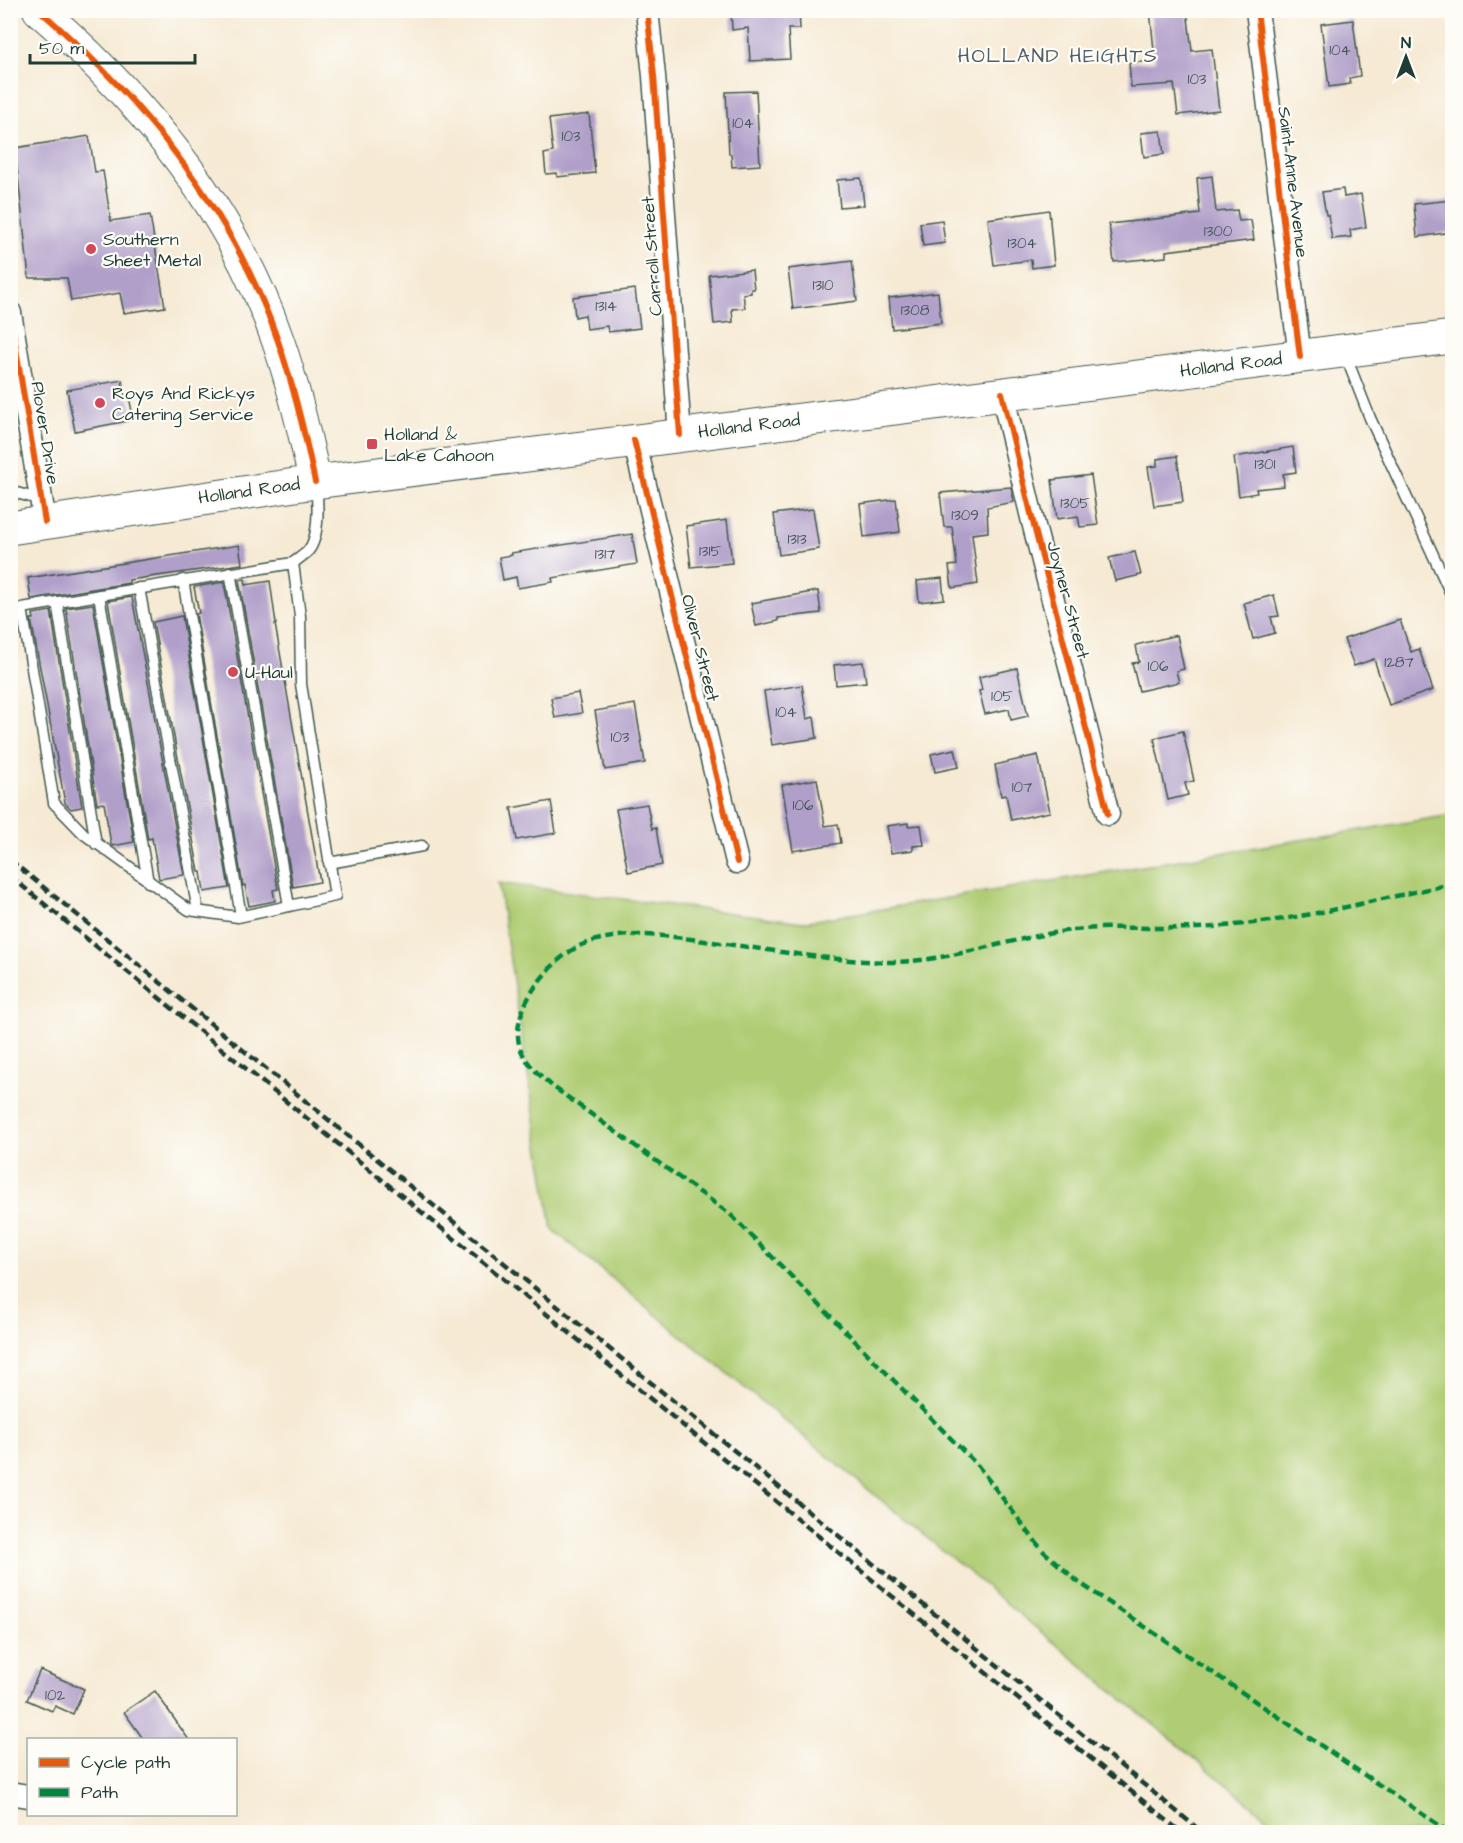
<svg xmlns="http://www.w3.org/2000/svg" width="1463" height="1843" viewBox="0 0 1463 1843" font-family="'Architects Daughter',sans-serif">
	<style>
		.green { fill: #b0cd74; stroke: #688554; stroke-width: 1.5 }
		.building { fill: #b09fc9 }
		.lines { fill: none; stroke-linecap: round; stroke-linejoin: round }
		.lane-casing { stroke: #3f574c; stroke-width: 13 }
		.street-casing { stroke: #3f574c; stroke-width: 25 }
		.secondary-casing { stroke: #3f574c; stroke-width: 34 }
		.primary-casing { stroke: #3f574c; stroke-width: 35 }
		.lane { stroke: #fff; stroke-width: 10 }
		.street { stroke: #fff; stroke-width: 22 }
		.secondary { stroke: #fff; stroke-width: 32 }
		.primary { stroke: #fff; stroke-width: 33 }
		.rail { stroke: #1f3d34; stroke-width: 4.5; stroke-dasharray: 9 4.5; stroke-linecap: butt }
		.quiet { stroke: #00873e; stroke-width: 4.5; stroke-dasharray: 9 4.5; stroke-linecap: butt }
		.cycleway-casing { stroke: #fdfcf7; stroke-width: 10 }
		.cycleway { stroke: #e8590c; stroke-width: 6 }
		.poi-dot { fill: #d1495b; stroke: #fdfcf7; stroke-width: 2 }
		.labels { text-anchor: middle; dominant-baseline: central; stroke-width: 4.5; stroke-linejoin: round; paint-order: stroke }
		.number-label { font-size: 15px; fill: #435659 }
		.street-label { font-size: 18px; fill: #1f3d34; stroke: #fdfcf7 }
		.poi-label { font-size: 18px; fill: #1f3d34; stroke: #fdfcf7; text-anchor: start }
		.neighbourhood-label { font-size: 20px; letter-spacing: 1.5px; fill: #525f68; stroke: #fdfcf7 }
	</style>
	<rect width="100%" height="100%" fill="#fdfcf7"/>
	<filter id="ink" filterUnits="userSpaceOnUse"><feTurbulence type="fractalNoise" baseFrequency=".0167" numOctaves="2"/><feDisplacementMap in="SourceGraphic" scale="12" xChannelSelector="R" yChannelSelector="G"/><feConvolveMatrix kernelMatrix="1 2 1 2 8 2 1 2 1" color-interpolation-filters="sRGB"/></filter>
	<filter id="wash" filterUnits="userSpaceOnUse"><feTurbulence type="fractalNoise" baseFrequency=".008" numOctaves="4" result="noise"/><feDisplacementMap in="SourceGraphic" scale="24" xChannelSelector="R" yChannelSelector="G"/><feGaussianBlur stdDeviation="1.35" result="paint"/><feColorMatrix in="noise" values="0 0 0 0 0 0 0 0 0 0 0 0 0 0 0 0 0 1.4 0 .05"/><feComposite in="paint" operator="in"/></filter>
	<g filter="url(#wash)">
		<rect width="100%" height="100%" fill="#f6ead4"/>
		<polygon class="green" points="1452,815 1452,1832 1284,1832 552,1229 498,883 803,922"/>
		<g id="blocks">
			<g class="building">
				<polygon points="731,10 799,10 800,29 788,29 790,59 750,61 748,28 732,30"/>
				<polygon points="1150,10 1187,10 1192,51 1212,49 1219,110 1178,115 1174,84 1131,87 1129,63 1155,61"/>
				<polygon points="1353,20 1360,76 1349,78 1350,84 1329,87 1321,24"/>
				<polygon points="756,91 760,165 732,167 731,154 729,154 726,92"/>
				<polygon points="589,114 595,173 557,177 557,173 546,174 544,154 553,152 549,119"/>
				<polygon points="1161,131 1164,154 1144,157 1141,133"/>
				<polygon points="89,136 95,172 103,171 111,221 150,215 165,307 124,313 120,293 71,301 67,278 29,278 15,148"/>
				<polygon points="1212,176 1216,212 1237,210 1239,221 1251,220 1254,240 1166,251 1166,257 1114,262 1109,224 1200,214 1197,178"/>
				<polygon points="861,178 864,205 840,207 837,180"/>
				<polygon points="1343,189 1344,197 1361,194 1366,227 1350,230 1351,237 1332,239 1328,215 1326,215 1322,192"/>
				<polygon points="1452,200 1452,232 1417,237 1414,204"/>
				<polygon points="1049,210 1054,265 1032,268 1031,260 994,265 988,219"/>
				<polygon points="942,220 945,243 923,246 920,223"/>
				<polygon points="852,261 857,301 793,309 788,269"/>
				<polygon points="752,270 754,289 751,289 751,293 743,294 745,308 732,309 733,322 714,324 709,275"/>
				<polygon points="635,289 640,328 608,332 607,326 587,329 585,315 575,317 573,297"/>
				<polygon points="938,292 941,323 892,329 889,298"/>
				<polygon points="122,380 125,398 129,397 133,416 127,417 128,421 75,431 67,390"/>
				<polygon points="1293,447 1296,472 1283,474 1284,486 1256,489 1257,493 1239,496 1234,457"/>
				<polygon points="1177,456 1183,502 1154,506 1148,467 1157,466 1157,459"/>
				<polygon points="1091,475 1098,525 1080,527 1078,516 1057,519 1052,480"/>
				<polygon points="1011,487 1014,502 987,507 988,532 972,534 978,584 952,588 949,566 957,565 952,527 944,527 940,493"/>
				<polygon points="896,499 900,532 864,537 860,504"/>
				<polygon points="813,509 819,549 779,555 774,514"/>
				<polygon points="727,520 732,563 691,567 686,526"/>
				<polygon points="632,534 637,564 552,578 553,582 518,588 516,577 503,580 499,557 512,555 511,553"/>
				<polygon points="239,545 242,564 129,580 129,583 31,599 28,578"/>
				<polygon points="1135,552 1141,575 1115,581 1109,558"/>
				<polygon points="942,578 944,599 919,602 917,581"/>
				<polygon points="245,579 246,585 270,581 276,624 275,624 320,882 293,887 239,580"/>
				<polygon points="224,582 278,889 273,890 275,901 249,906 245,885 243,886 196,614 199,613 194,587"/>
				<polygon points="818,591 821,613 778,618 778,621 756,626 751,603"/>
				<polygon points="1274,595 1279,616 1271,617 1275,633 1253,639 1244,603"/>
				<polygon points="132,597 184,875 159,879 152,838 148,839 108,601"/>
				<polygon points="93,604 134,842 113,846 111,844 104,803 97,804 66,608"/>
				<polygon points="51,611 82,807 71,809 65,803 31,619 34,619 33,614"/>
				<polygon points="182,616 229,888 204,892 201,872 199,872 153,622"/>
				<polygon points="1400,620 1411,652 1419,649 1433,690 1389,705 1374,659 1354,666 1344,639"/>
				<polygon points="1177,635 1184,669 1176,671 1179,682 1139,691 1132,663 1139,662 1136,645"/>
				<polygon points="863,662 866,682 836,685 834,665"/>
				<polygon points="1017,668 1028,716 1011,720 1009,709 985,714 979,691 982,690 979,677"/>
				<polygon points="802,685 807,719 814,717 817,738 772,745 764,691"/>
				<polygon points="578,693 582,713 555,718 551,698"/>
				<polygon points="635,704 645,763 605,770 595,711"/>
				<polygon points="1183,731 1194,781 1185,783 1188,795 1168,800 1154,738"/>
				<polygon points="955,749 959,767 935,772 931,754"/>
				<polygon points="1038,755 1050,812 1011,820 1006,795 1001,796 995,765"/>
				<polygon points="817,779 825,826 838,824 841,843 793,851 782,785"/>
				<polygon points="551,801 556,833 517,840 511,808"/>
				<polygon points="647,804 652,829 656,828 662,865 628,872 616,809"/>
				<polygon points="908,823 908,826 921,825 924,845 913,846 913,850 891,853 887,826"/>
				<polygon points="40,1670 84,1689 73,1714 55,1706 52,1711 27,1700"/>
				<polygon points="155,1691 175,1720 189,1740 144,1740 124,1712"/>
			</g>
		</g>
	</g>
	<g filter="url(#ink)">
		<use href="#blocks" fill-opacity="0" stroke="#3f574c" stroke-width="1.5"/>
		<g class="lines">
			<g class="lane-casing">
				<g id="lane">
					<polyline points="1345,354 1370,418 1452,596"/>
					<polyline points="10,491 41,500"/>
					<path d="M293 563 300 616 301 684 335 896 238 917 189 910 84 834 54 803 22 608 293 563C298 559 304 555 308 551 320 537 318 502 316 485"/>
					<polyline points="230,572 289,906"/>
					<polyline points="183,580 241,916"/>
					<polyline points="139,588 198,911"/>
					<polyline points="99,595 148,882"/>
					<polyline points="57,602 96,844"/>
					<polyline points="329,863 422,846"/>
				</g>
			</g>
			<g class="street-casing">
				<g id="street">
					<polyline points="647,10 654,76 680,435"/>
					<polyline points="1257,10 1300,357"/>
					<polyline points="10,313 45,522"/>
					<polyline points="1002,393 1034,526 1108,814"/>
					<polyline points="634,440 737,862"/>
					<polyline points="10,1793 28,1796"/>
				</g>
			</g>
			<g class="secondary-casing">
				<path id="secondary" d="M39 10C143 100 233 211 278 341 294 387 305 434 315 482"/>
			</g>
			<g class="primary-casing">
				<polyline id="primary" points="10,528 315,482 1452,337"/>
			</g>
			<use href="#lane" class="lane"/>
			<use href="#street" class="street"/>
			<use href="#secondary" class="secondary"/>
			<use href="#primary" class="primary"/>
			<g class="rail">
				<polyline points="10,860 1202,1832"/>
				<polyline points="10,876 1181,1832"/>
			</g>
			<path class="quiet" d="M1449 1832 1077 1581 1042 1550 978 1466 730 1214 552 1086C541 1076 527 1065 521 1050 506 1014 550 957 584 944 628 928 675 937 720 943 776 951 833 961 890 962 953 962 1020 934 1084 929 1121 926 1159 929 1196 928 1220 927 1246 924 1270 921 1332 912 1392 896 1452 884"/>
			<g class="cycleway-casing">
				<g id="cycleway">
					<path d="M39 10C143 100 233 211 278 341 294 387 305 434 315 482"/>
					<polyline points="647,10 654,76 680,435"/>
					<polyline points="1257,10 1300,357"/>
					<polyline points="10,313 45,522"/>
					<polyline points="1002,393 1034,526 1108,814"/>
					<polyline points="634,440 737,862"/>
				</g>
			</g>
			<use href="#cycleway" class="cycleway"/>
		</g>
	</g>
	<g class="poi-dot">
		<circle cx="91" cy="249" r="6"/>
		<circle cx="100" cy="403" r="6"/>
		<rect x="366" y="438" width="12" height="12" rx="3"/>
		<circle cx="233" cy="672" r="6"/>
	</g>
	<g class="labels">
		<g class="number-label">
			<text x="1340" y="50">104</text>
			<text x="1197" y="79">103</text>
			<text x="743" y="123">104</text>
			<text x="571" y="136">103</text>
			<text x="1218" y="231">1300</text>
			<text x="1022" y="243">1304</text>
			<text x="823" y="285">1310</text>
			<text x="606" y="306">1314</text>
			<text x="915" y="310">1308</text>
			<text x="1265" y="464">1301</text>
			<text x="1075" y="503">1305</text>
			<text x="965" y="515">1309</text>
			<text x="797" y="539">1313</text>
			<text x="710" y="551">1315</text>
			<text x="605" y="554">1317</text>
			<text x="1399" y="662">1287</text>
			<text x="1158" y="666">106</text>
			<text x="1002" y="696">105</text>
			<text x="786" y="712">104</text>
			<text x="620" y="737">103</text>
			<text x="1022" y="787">107</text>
			<text x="803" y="805">106</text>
			<text x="55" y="1695">102</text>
		</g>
		<g class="street-label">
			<text transform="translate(1293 182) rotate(83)">Saint Anne Avenue</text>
			<text transform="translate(652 256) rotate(-94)">Carroll Street</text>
			<text transform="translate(1231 365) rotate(-7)">Holland Road</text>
			<text transform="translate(749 426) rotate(-7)">Holland Road</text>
			<text transform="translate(45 433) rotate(81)">Plover Drive</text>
			<text transform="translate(249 491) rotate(-8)">Holland Road</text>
			<text transform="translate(1068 600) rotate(75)">Joyner Street</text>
			<text transform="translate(700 648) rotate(76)">Oliver Street</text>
		</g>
		<g class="poi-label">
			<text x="103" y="239">Southern<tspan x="103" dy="21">Sheet Metal</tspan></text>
			<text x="112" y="393">Roys And Rickys<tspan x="112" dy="21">Catering Service</tspan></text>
			<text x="384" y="434">Holland &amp;<tspan x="384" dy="21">Lake Cahoon</tspan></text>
			<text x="245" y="672">U-Haul</text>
		</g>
		<g class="neighbourhood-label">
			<text x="1058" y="56">HOLLAND HEIGHTS</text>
		</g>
	</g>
	<rect width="1463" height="1843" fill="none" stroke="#fdfcf7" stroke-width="36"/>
	<rect x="27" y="1738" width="210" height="78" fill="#fdfcf7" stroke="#a4b0a9" stroke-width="1.5"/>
	<rect x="39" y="1758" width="30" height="9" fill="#e8590c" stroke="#a4b0a9" stroke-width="1.5"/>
	<text x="81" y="1768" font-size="18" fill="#1f3d34">Cycle path</text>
	<rect x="39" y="1788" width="30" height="9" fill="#00873e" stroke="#a4b0a9" stroke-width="1.5"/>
	<text x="81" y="1798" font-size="18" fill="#1f3d34">Path</text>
	<g transform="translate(1406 57)" stroke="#fdfcf7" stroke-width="4.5" paint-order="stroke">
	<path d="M0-4.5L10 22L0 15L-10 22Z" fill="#1f3d34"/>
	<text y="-9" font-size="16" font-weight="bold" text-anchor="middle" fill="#1f3d34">N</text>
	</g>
	<path d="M30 54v9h165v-9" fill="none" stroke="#1f3d34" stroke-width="3"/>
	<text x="39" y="54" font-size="18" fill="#1f3d34" stroke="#fdfcf7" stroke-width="4.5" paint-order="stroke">50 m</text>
</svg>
